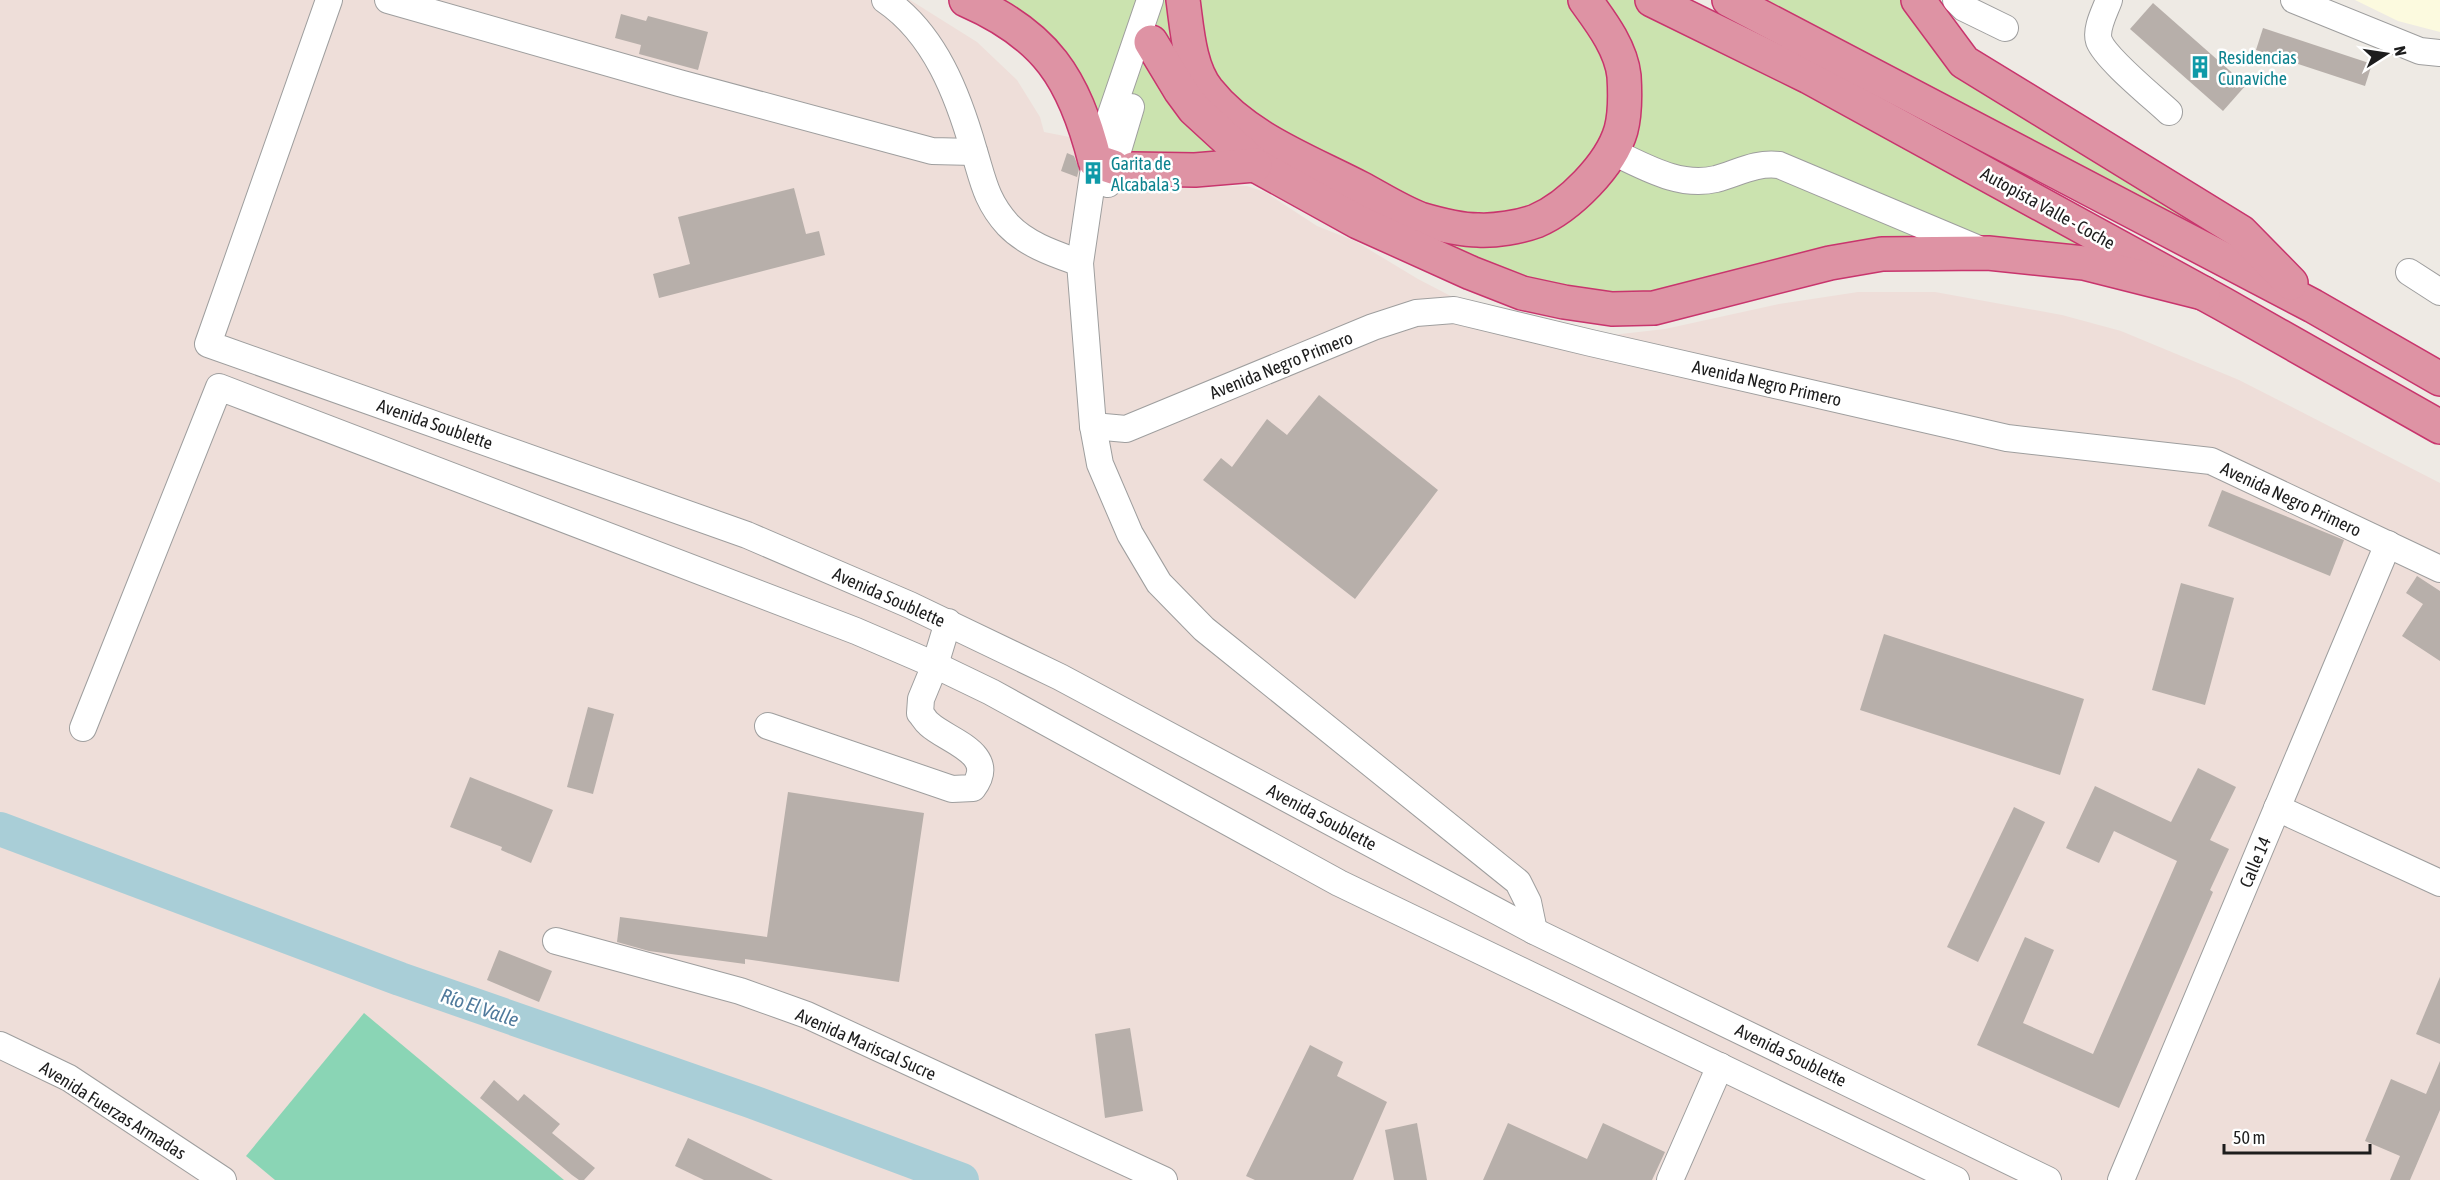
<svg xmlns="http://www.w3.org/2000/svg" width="2440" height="1180" viewBox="0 0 2440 1180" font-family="'Asap Condensed',sans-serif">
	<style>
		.education { fill: #fcfadf }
		.military { fill: #eeded9 }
		.grass { fill: #cbe3af }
		.pitch { fill: #8ad5b5 }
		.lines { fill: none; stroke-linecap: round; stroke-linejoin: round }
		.river { stroke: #a9ced7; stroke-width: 34 }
		.building { fill: #b7afaa }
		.minor-casing { stroke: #9e9e9e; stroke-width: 28 }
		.highway-casing { stroke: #c8356d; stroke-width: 36 }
		.minor { stroke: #fff; stroke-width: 26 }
		.highway { stroke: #de93a4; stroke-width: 33 }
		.labels { text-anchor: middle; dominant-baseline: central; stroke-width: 5; stroke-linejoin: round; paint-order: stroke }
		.culture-label { font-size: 18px; fill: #0d838f; stroke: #fff; text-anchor: start }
		.street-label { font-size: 18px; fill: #1d1d1d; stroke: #fff }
		.water-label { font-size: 20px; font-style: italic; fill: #507a9c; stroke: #fff }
	</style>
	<rect width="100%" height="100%" fill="#eeeae4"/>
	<polygon class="education" points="2355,0 2440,0 2440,32 2398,21"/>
	<polygon class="military" points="0,0 910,0 977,42 1017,80 1040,117 1044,132 1090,141 1126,175 1187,187 1247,186 1265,192 1317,226 1355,241 1418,279 1466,304 1603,336 1665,329 1779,304 1858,292 1935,292 2062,315 2121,331 2239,380 2440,483 2440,1180 0,1180"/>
	<g class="grass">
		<polygon points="966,0 1652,0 2203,293 2040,258 1767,278 1564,302 1255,165 1133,169 1068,86"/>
		<polygon points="1729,0 1918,0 1964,62 2241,232 2313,306"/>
	</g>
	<polygon class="pitch" points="364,1013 564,1180 275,1180 246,1156"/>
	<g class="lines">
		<polyline class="river" points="0,829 400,979 750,1101 962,1180"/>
	</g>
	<g class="building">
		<polygon points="2153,3 2246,85 2223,111 2130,29"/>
		<polygon points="621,14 646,21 648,16 708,32 698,70 639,54 641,45 615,38"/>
		<polygon points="2263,28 2372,64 2365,86 2256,50"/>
		<polygon points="1067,153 1074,156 1079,169 1077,177 1061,171"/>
		<polygon points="794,188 806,234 819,231 825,255 659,298 653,274 690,264 678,217"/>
		<polygon points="1319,395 1438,490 1355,599 1203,480 1221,458 1232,467 1267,419 1287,435"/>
		<polygon points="2222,490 2344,540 2330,576 2208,526"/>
		<polygon points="2417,576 2440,591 2440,661 2402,636 2423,604 2406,593"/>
		<polygon points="2181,583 2234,598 2205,705 2152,690"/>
		<polygon points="1884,634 2084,699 2060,775 1860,710"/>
		<polygon points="588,707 614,714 593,794 567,787"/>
		<polygon points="2198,768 2236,787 2210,840 2229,849 2210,890 2213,892 2119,1108 1977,1045 2025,937 2054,950 2023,1023 2093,1054 2177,861 2114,831 2099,863 2066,848 2095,786 2171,822"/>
		<polygon points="470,777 553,810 531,863 501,850 502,847 450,827"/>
		<polygon points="788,792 924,813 899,982 745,959 745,964 649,951 617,942 620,917 767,937"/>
		<polygon points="2014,807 2045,822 1978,962 1947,947"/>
		<polygon points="499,950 552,971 539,1002 487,980"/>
		<polygon points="2440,977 2440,1044 2416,1034"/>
		<polygon points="1130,1028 1143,1111 1105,1118 1095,1034"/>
		<polygon points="1310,1045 1343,1062 1337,1076 1387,1102 1353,1180 1255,1180 1246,1176"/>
		<polygon points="2440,1061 2440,1110 2410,1180 2390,1180 2400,1156 2365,1141 2391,1079 2426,1094"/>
		<polygon points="494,1080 518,1101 524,1094 560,1124 552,1133 595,1168 584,1180 579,1180 572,1175 480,1098"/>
		<polygon points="1417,1123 1427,1180 1394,1180 1385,1130"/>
		<polygon points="1508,1123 1587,1159 1603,1123 1665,1152 1652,1180 1483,1180"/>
		<polygon points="688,1138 773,1180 704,1180 675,1166"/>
	</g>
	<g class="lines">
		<g class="minor-casing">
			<g id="minor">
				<polyline points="329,0 208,344 747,535 910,605 1060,677 1534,931 2048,1180"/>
				<polyline points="388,0 679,83 932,151 974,152"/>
				<path d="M885 0C935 34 958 95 974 151 983 180 986 201 1008 225 1027 245 1055 254 1080 263"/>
				<polyline points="1150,0 1095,161 1080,263 1093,426 1100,464 1130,534 1159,583 1204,629 1518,882 1528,902 1534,931"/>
				<polyline points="1956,0 1964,8 2005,28"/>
				<path d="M2109 0C2105 11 2095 29 2099 41 2106 59 2153 97 2169 112"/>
				<polyline points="2294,0 2420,51 2440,53"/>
				<path d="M1611 151C1644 166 1679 188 1716 179 1738 173 1756 162 1779 165L1981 250"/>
				<polyline points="1108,184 1131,107"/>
				<polyline points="2409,272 2440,292"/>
				<polyline points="1093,426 1126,429 1373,327 1416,313 1454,310 1591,343 2007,438 2211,461 2440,569"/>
				<path d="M768 726 952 789 973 788C999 753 947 741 929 724 925 721 923 716 920 713L921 699 935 665 948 622"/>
				<polyline points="83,728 219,387 856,631 935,665 991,692 1339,883 1956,1180"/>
				<polyline points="2277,808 2440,883"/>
				<polyline points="556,941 740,991 807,1015 1164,1180"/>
				<polyline points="0,1045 69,1078 223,1180"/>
				<polyline points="1670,1180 1720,1066"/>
				<polyline points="2121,1180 2388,544"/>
			</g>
		</g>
		<g class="highway-casing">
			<g id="highway">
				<path d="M966 0C1046 35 1074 78 1095 161L1113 167"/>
				<path d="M1183 0C1187 28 1189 68 1208 91 1245 138 1308 161 1360 188 1379 198 1399 211 1420 219 1437 224 1460 230 1478 230 1495 231 1520 227 1536 221 1569 207 1611 165 1621 130 1625 115 1625 92 1624 76 1621 48 1601 22 1585 0"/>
				<polyline points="1652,0 1809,77 2223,304 2440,427"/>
				<polyline points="1729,0 2313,306 2440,379"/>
				<polyline points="1918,0 1964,62 2241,232 2291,283"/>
				<polyline points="1151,42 1180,90 1194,109 1255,165 1358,222 1471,273 1522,293 1564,302 1612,309 1654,308 1830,263 1882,254 1988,253 2084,263 2203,293"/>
				<polyline points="1133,169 1195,170 1255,165"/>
			</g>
		</g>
		<use href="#minor" class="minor"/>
		<use href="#highway" class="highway"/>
	</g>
	<defs>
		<g id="building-bare" transform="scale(1.8)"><path d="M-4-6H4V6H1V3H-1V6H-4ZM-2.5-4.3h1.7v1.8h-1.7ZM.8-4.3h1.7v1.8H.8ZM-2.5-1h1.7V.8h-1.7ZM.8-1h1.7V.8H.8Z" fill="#0f9aa8" stroke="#fff" stroke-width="2.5" paint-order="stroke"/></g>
	</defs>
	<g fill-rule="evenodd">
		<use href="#building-bare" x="2200" y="67"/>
		<use href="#building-bare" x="1093" y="173"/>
	</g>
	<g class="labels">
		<g class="culture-label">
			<text x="2218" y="57">Residencias<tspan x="2218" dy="21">Cunaviche</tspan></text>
			<text x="1111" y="163">Garita de<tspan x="1111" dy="21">Alcabala 3</tspan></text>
		</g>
		<g class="street-label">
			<text transform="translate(2048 208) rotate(29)">Autopista Valle - Coche</text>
			<text transform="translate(1281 365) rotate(-22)">Avenida Negro Primero</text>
			<text transform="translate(1767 383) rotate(13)">Avenida Negro Primero</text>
			<text transform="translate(435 424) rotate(19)">Avenida Soublette</text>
			<text transform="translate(2291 499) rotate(25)">Avenida Negro Primero</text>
			<text transform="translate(889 597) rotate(24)">Avenida Soublette</text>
			<text transform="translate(1322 817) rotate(28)">Avenida Soublette</text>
			<text transform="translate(2255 862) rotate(-67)">Calle 14</text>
			<text transform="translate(866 1044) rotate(24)">Avenida Mariscal Sucre</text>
			<text transform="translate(1791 1055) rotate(26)">Avenida Soublette</text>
			<text transform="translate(113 1110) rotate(32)">Avenida Fuerzas Armadas</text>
		</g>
		<g class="water-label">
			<text transform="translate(480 1007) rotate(19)">Río El Valle</text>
		</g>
	</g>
	<g transform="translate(2386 54) rotate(78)" stroke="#ffffff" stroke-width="4.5" paint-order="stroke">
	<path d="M0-4.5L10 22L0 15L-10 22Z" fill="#1d1d1d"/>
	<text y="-9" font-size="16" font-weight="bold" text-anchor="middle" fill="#1d1d1d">N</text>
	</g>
	<path d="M2224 1144v9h146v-9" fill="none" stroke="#1d1d1d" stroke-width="3"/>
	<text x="2233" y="1144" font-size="18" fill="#1d1d1d" stroke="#ffffff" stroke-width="4.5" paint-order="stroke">50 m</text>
</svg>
